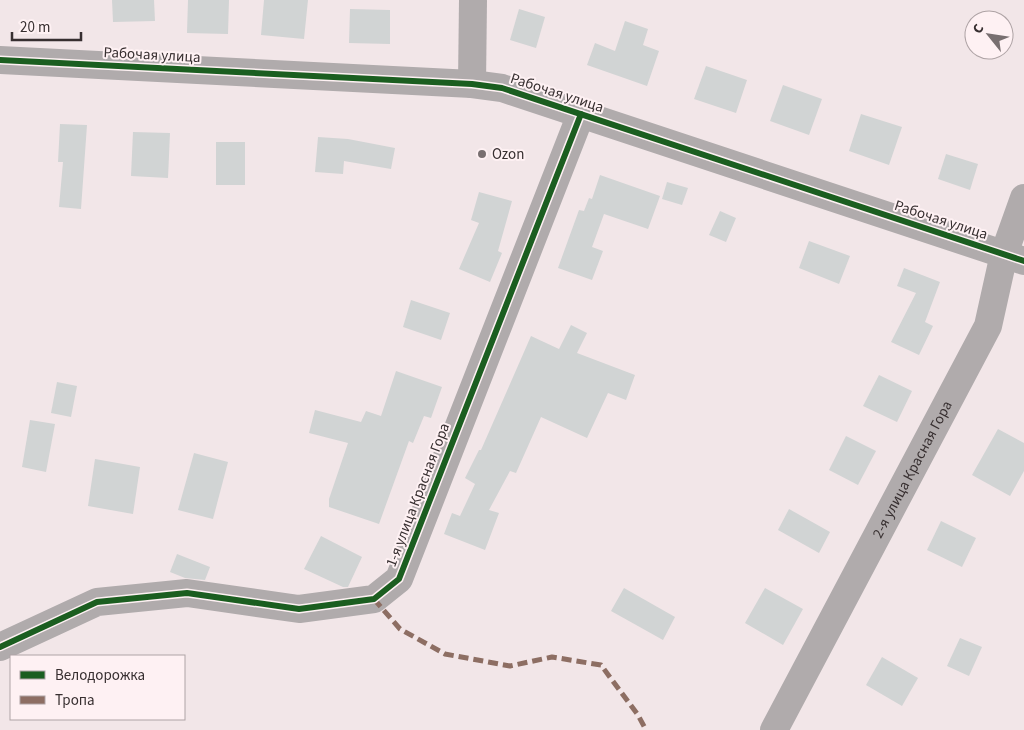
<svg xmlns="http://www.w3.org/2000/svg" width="1024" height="730" viewBox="0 0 1024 730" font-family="'Source Sans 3',sans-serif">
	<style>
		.building { fill: #d1d4d4 }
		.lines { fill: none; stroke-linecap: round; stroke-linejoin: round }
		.minor { stroke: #b0abac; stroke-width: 28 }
		.quiet { stroke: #8d6e63; stroke-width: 5; stroke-dasharray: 10 5; stroke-linecap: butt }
		.cycleway-casing { stroke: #fef1f3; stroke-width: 9 }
		.cycleway { stroke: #1b5e20; stroke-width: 6 }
		.poi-dot { fill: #786f70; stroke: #fef1f3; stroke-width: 2 }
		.labels { text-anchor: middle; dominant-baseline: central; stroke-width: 4; stroke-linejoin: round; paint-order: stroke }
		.street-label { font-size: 15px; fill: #372f30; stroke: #fef1f3 }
		.poi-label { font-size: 15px; fill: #372f30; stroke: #fef1f3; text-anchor: start }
	</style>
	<rect width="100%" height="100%" fill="#f2e6e8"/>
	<g class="building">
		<polygon points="112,0 154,0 155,21 113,22"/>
		<polygon points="188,0 229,0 228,34 187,33"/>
		<polygon points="264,0 308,0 304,39 261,35"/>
		<polygon points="350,9 390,10 390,44 349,43"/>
		<polygon points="519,9 545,17 536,48 510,40"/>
		<polygon points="625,21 648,29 643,45 659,51 647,86 587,65 595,43 615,51"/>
		<polygon points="706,66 747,80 736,113 694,99"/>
		<polygon points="783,85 822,99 809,135 770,121"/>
		<polygon points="861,114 902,127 889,165 849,151"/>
		<polygon points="60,124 87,125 81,209 59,207 63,162 58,162"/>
		<polygon points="133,132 170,133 168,178 131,176"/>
		<polygon points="318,137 348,139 395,148 391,169 344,161 343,174 315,172"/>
		<rect x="216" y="142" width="29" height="43"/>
		<polygon points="946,154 978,164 970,190 938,179"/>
		<polygon points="600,175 660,196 648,229 604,214 592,247 603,251 592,280 558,268 579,210 584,211 589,198 592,199"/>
		<polygon points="667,182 688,188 682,205 662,199"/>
		<polygon points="479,192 512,201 498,251 502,253 490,282 459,269 479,223 471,220"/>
		<polygon points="720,211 736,218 726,242 709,235"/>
		<polygon points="809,241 850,256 839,284 799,268"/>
		<polygon points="904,268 940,282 925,322 933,326 919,355 891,342 916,293 897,286"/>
		<polygon points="411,300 450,313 441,340 403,327"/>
		<polygon points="571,325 587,333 577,353 635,375 626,400 608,393 587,438 541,417 516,473 510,471 489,510 499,513 485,550 444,534 452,513 460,516 475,484 465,478 479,450 481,450 531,336 559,349"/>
		<polygon points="396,371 442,387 431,418 424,416 413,443 409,441 379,524 329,507 329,499 348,443 309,433 315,410 361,422 366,411 381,416"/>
		<polygon points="879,375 912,391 897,422 863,406"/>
		<polygon points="57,382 77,386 71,417 51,413"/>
		<polygon points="30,420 55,424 46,472 22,467"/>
		<polygon points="998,429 1024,443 1024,471 1010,496 972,475"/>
		<polygon points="846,436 876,451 858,485 829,470"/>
		<polygon points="194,453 228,462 213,519 178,510"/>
		<polygon points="95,459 140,467 133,514 88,506"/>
		<polygon points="789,509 830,532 819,553 778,530"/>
		<polygon points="941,521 976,538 962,567 927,550"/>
		<polygon points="321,536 362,557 348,587 343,587 304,569"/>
		<polygon points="177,554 210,567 205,580 185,578 170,572"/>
		<polygon points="624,588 675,617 663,640 611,611"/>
		<polygon points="765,588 803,609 783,645 745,623"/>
		<polygon points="960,638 982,647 969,676 947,666"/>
		<polygon points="882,657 918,678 902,706 866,685"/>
	</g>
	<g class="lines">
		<g class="minor">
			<polyline points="0,60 472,84 502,88 1024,261"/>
			<polyline points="472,84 473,0"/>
			<polyline points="0,647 97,602 187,593 299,609 374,599 399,579 581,114"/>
			<path id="s1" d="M774 730 988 326 1004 254 1024 198"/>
		</g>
		<polyline class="quiet" points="374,599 400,629 445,654 510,666 552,657 601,665 638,715 646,730"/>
		<g class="cycleway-casing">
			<g id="cycleway">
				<polyline points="0,60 472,84 502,88 1024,261"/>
				<polyline points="0,647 97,602 187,593 299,609 374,599 399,579 581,114"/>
			</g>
		</g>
		<use href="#cycleway" class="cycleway"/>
	</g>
	<circle class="poi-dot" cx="482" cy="154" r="5"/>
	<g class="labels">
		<g class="street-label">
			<text transform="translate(152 55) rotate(3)">Рабочая улица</text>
			<text transform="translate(557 93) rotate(18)">Рабочая улица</text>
			<text transform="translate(941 220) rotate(18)">Рабочая улица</text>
			<text stroke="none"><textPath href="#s1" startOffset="295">2-я улица Красная Гора</textPath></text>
			<text transform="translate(418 495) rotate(-69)">1-я улица Красная Гора</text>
		</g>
		<g class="poi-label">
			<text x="492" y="154">Ozon</text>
		</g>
	</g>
	<rect x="10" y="655" width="175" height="65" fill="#fef1f3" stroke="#aea3a5"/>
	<rect x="20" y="671" width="25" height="8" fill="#1b5e20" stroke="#aea3a5"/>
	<text x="55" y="680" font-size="15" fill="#372f30">Велодорожка</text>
	<rect x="20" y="696" width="25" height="8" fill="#8d6e63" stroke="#aea3a5"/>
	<text x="55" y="705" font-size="15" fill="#372f30">Тропа</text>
	<g transform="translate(989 35) rotate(300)"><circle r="24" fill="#fef1f3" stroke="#aea3a5"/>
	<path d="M0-4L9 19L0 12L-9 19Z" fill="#786f70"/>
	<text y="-8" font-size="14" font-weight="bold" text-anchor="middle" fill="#372f30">С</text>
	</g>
	<path d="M12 32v8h69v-8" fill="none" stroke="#372f30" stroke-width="2.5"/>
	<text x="20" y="32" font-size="15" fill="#372f30" stroke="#fef1f3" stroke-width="4" paint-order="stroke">20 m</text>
</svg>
